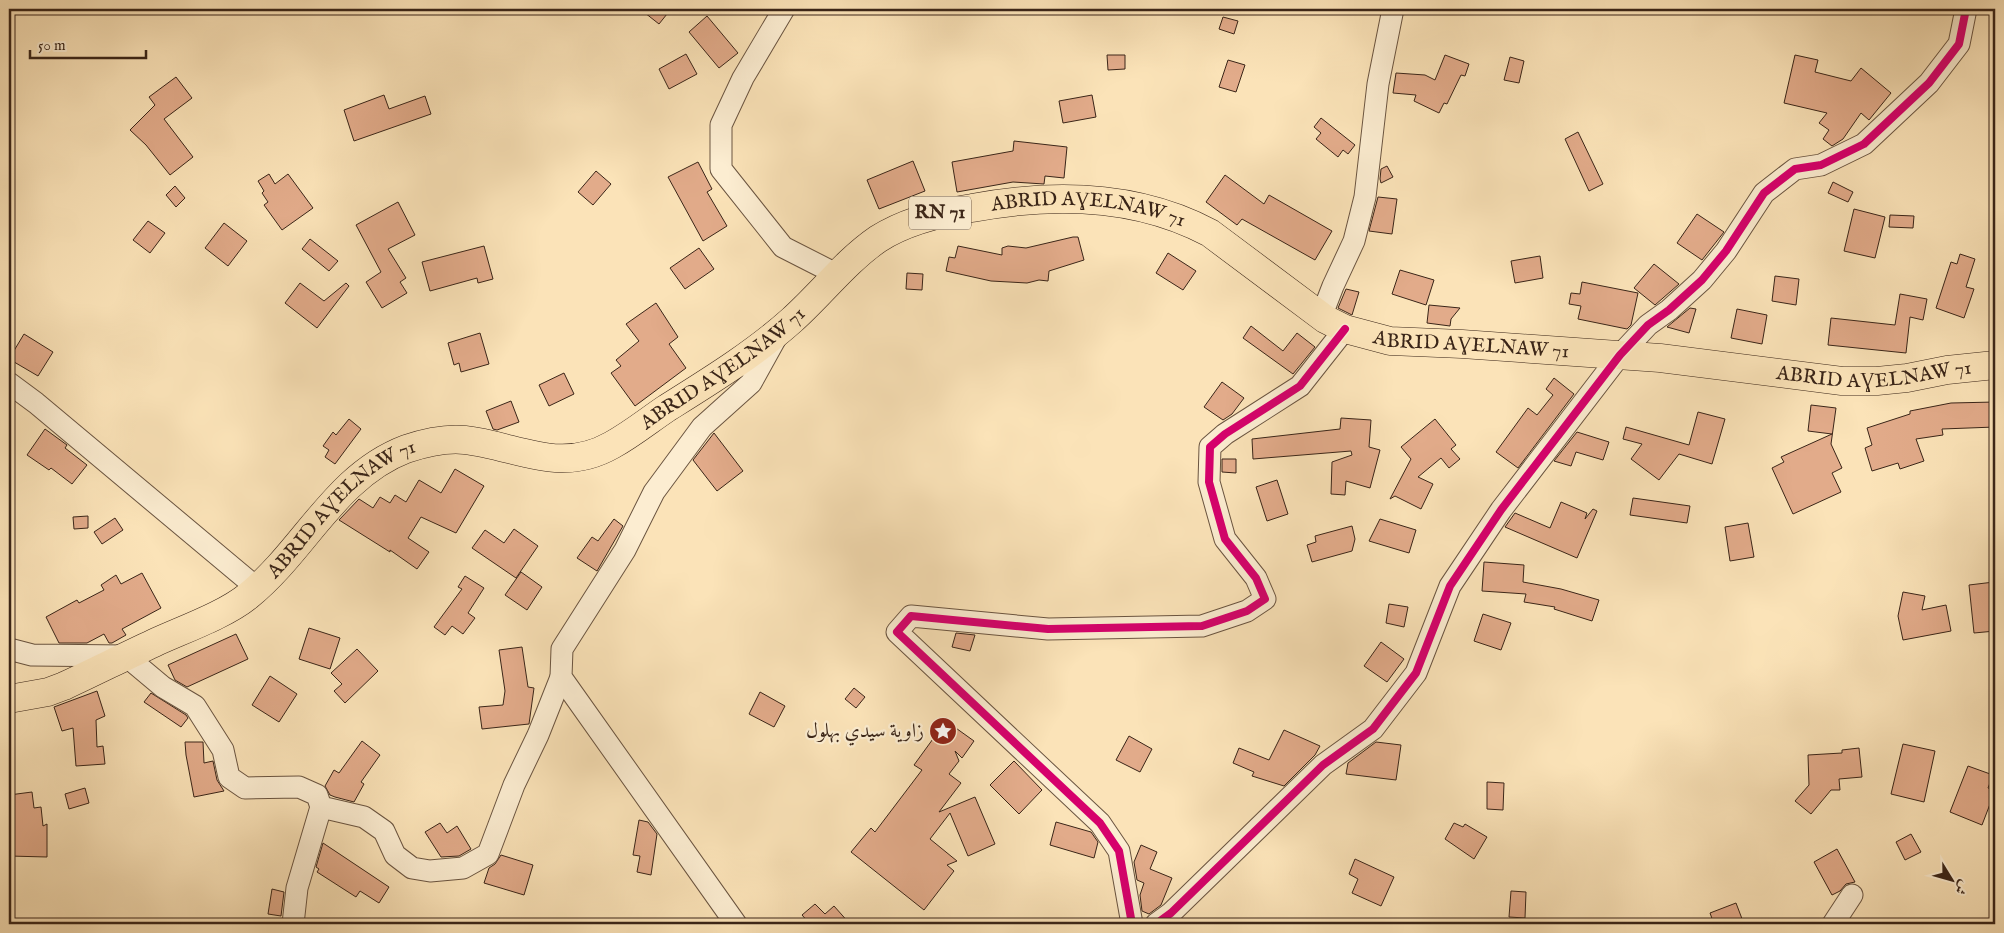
<svg xmlns="http://www.w3.org/2000/svg" width="2004" height="933" viewBox="0 0 2004 933" font-family="'IM FELL English',Amiri,serif">
	<style>
		.building { fill: #e2ab8a; stroke: #3a2518 }
		.lines { fill: none; stroke-linecap: round; stroke-linejoin: round }
		.minor-casing { stroke: #6a5440; stroke-width: 23 }
		.major-casing { stroke: #3a2518; stroke-width: 29 }
		.minor { stroke: #fcedd1; stroke-width: 21 }
		.major { stroke: #fbe3b8; stroke-width: 28 }
		.cycleway-casing { stroke: #fcedd1; stroke-width: 11 }
		.cycleway { stroke: #d6006c; stroke-width: 8 }
		.labels { text-anchor: middle; dominant-baseline: central; stroke-width: 4.5; stroke-linejoin: round; paint-order: stroke }
		.shield { fill: #fcedd1; stroke: #746150; stroke-width: 1 }
		.shield-label { font-size: 19px; font-weight: bold; fill: #3a2518 }
		.street-label { font-size: 20px; fill: #3a2518; stroke: #fcedd1 }
		.poi-label { font-size: 20px; fill: #3a2518; stroke: #fcedd1; text-anchor: end }
	</style>
	<rect width="100%" height="100%" fill="#fbe3b8"/>
	<filter id="stains"><feTurbulence type="fractalNoise" baseFrequency=".004" numOctaves="4"/><feColorMatrix values="0 0 0 0 .2 0 0 0 0 .09 0 0 0 0 .02 0 0 0 .5 -.17"/></filter>
	<radialGradient id="worn" r=".72"><stop offset=".6" stop-color="#630" stop-opacity="0"/><stop offset="1" stop-color="#630" stop-opacity=".3"/></radialGradient>
	<g class="building">
		<polygon points="640,9 660,9 667,14 659,24"/>
		<polygon points="707,16 738,53 719,68 689,32"/>
		<polygon points="1223,17 1238,21 1234,34 1219,29"/>
		<polygon points="686,54 697,74 669,89 659,69"/>
		<polygon points="1107,55 1125,55 1125,69 1108,70"/>
		<polygon points="1445,55 1469,64 1465,76 1461,75 1447,104 1444,103 1439,113 1414,101 1416,95 1393,93 1396,73 1425,75 1435,80"/>
		<polygon points="1795,55 1818,60 1815,72 1851,81 1861,68 1891,93 1869,120 1861,113 1843,139 1832,146 1823,139 1829,130 1819,123 1827,113 1784,103"/>
		<polygon points="1510,57 1524,61 1519,83 1504,80"/>
		<polygon points="1228,60 1245,65 1236,92 1219,87"/>
		<polygon points="176,77 192,98 164,119 193,157 170,175 146,145 130,130 155,105 149,97"/>
		<polygon points="384,95 389,109 425,96 431,114 354,141 344,110"/>
		<polygon points="1092,95 1096,117 1063,123 1059,101"/>
		<polygon points="1321,118 1355,145 1348,154 1343,150 1338,157 1316,139 1321,133 1314,127"/>
		<polygon points="1578,132 1603,184 1589,191 1565,139"/>
		<polygon points="1014,141 1067,147 1064,178 1045,176 1044,184 1013,182 957,192 952,162 1013,151"/>
		<polygon points="913,161 925,191 879,209 867,180"/>
		<polygon points="698,162 712,189 707,192 727,226 703,241 668,177"/>
		<polygon points="1387,166 1393,177 1381,183 1380,179 1381,169"/>
		<polygon points="596,171 611,184 593,205 578,192"/>
		<polygon points="269,174 275,184 288,174 313,208 282,230 264,205 268,202 262,193 264,191 258,181"/>
		<polygon points="1225,175 1264,204 1269,195 1332,231 1315,260 1242,219 1237,225 1206,202"/>
		<polygon points="1833,182 1853,192 1848,202 1828,193"/>
		<polygon points="175,186 185,198 176,207 166,195"/>
		<polygon points="1378,197 1397,199 1392,234 1369,231"/>
		<polygon points="398,202 415,235 388,249 406,278 400,282 407,293 382,308 366,282 381,272 356,225"/>
		<polygon points="1854,209 1885,217 1875,258 1844,251"/>
		<polygon points="1697,214 1724,232 1702,260 1677,243"/>
		<polygon points="1890,215 1914,216 1913,228 1889,227"/>
		<polygon points="148,221 165,233 150,253 133,240"/>
		<polygon points="224,223 247,241 228,266 205,248"/>
		<polygon points="1073,237 1078,237 1084,260 1049,271 1048,281 1039,280 1027,283 991,281 946,271 949,257 955,258 958,246 1002,255 1002,248 1008,246 1026,248"/>
		<polygon points="310,239 338,261 329,271 302,249"/>
		<polygon points="484,246 493,279 478,283 477,278 430,291 422,262"/>
		<polygon points="699,248 714,269 685,289 670,268"/>
		<polygon points="1168,253 1196,271 1183,290 1156,273"/>
		<polygon points="1960,254 1975,259 1966,287 1974,289 1964,318 1936,308 1951,262 1957,264"/>
		<polygon points="1540,256 1543,278 1515,283 1511,261"/>
		<polygon points="1654,264 1679,284 1655,305 1634,288"/>
		<polygon points="1400,270 1434,280 1426,305 1392,294"/>
		<polygon points="907,273 923,274 922,290 906,289"/>
		<polygon points="1775,276 1799,279 1796,305 1772,301"/>
		<polygon points="1582,282 1638,293 1631,325 1627,329 1578,319 1581,306 1569,304 1571,293 1580,294"/>
		<polygon points="300,283 324,301 346,283 349,286 317,328 285,303"/>
		<polygon points="1346,289 1359,292 1352,315 1338,308"/>
		<polygon points="1900,294 1927,299 1923,320 1910,317 1906,353 1828,345 1831,318 1895,325"/>
		<polygon points="656,303 678,337 669,344 686,368 635,406 611,373 621,366 616,360 639,341 626,324"/>
		<polygon points="1429,305 1460,308 1451,319 1450,326 1427,323"/>
		<polygon points="1690,308 1696,309 1689,333 1667,327"/>
		<polygon points="1737,309 1767,315 1762,344 1731,338"/>
		<polygon points="1251,326 1283,351 1297,333 1315,347 1293,374 1243,338"/>
		<polygon points="480,333 489,364 461,372 459,363 454,365 448,343"/>
		<polygon points="24,334 53,352 38,376 9,359"/>
		<polygon points="564,373 574,394 549,406 539,385"/>
		<polygon points="1554,378 1574,394 1518,468 1496,452 1528,408 1537,415 1553,395 1546,389"/>
		<polygon points="1222,382 1244,398 1232,414 1223,420 1204,407"/>
		<polygon points="511,401 519,422 497,430 493,429 486,411"/>
		<polygon points="1995,402 1995,427 1942,429 1943,435 1916,439 1924,461 1900,469 1898,463 1872,471 1865,448 1872,445 1867,428 1910,414 1910,411 1951,403"/>
		<polygon points="1811,405 1836,408 1831,444 1842,468 1832,473 1841,492 1793,514 1772,468 1784,462 1781,457 1832,434 1808,431"/>
		<polygon points="1698,412 1725,419 1712,464 1679,454 1659,480 1631,459 1642,444 1623,439 1626,427 1689,445"/>
		<polygon points="1341,418 1371,420 1369,447 1380,450 1370,488 1346,481 1345,495 1331,494 1332,462 1352,455 1351,451 1253,459 1252,439 1340,429"/>
		<polygon points="349,419 361,429 335,464 325,457 329,450 323,446 333,432 336,435"/>
		<polygon points="1435,419 1456,445 1451,449 1460,459 1449,468 1441,458 1418,477 1433,484 1421,509 1395,496 1390,499 1411,459 1401,447"/>
		<polygon points="45,429 67,445 65,448 87,465 72,484 51,468 49,470 27,455"/>
		<polygon points="1577,432 1609,442 1603,460 1576,452 1571,466 1554,461"/>
		<polygon points="714,433 743,471 717,491 693,460"/>
		<polygon points="1222,459 1236,459 1236,473 1222,472"/>
		<polygon points="455,469 484,486 456,533 421,517 408,538 429,552 417,569 390,550 390,552 339,520 359,499 373,508 380,497 390,503 395,495 406,502 419,480 441,493"/>
		<polygon points="1277,480 1288,514 1267,521 1256,487"/>
		<polygon points="1633,498 1690,506 1687,523 1630,515"/>
		<polygon points="1561,502 1587,513 1585,519 1593,509 1597,511 1577,558 1505,527 1515,513 1550,528"/>
		<polygon points="88,516 88,528 74,529 73,517"/>
		<polygon points="115,518 123,530 102,544 94,532"/>
		<polygon points="614,519 623,526 597,571 577,558 592,537 598,541"/>
		<polygon points="1380,519 1416,530 1409,553 1369,541"/>
		<polygon points="1748,523 1754,557 1730,561 1725,527"/>
		<polygon points="1352,526 1355,539 1352,551 1312,562 1307,545 1316,542 1315,536"/>
		<polygon points="514,529 538,546 516,578 472,548 485,530 504,543"/>
		<polygon points="1484,562 1524,565 1523,582 1561,589 1599,600 1592,621 1554,609 1555,607 1524,602 1526,594 1482,591"/>
		<polygon points="521,572 542,587 527,610 505,595"/>
		<polygon points="142,573 161,608 122,629 126,635 112,643 109,643 104,634 87,643 59,643 46,617 77,600 79,603 104,590 101,585 116,575 121,584"/>
		<polygon points="465,576 484,588 468,613 475,618 463,634 452,626 445,635 434,627 462,589 458,587"/>
		<polygon points="1994,582 1995,631 1974,633 1969,585"/>
		<polygon points="1903,592 1925,596 1922,610 1946,605 1951,631 1903,640 1898,616"/>
		<polygon points="1389,604 1408,607 1404,627 1386,623"/>
		<polygon points="1483,614 1511,623 1501,650 1474,641"/>
		<polygon points="309,628 340,638 330,669 299,659"/>
		<polygon points="956,633 975,635 970,651 952,647"/>
		<polygon points="236,634 248,659 187,687 175,680 168,665"/>
		<polygon points="1381,642 1404,659 1387,682 1364,666"/>
		<polygon points="522,647 528,687 534,688 529,724 482,729 479,707 503,705 505,691 499,650"/>
		<polygon points="357,649 378,671 345,703 334,691 342,684 331,673"/>
		<polygon points="270,676 297,694 279,722 252,705"/>
		<polygon points="854,688 865,697 856,708 845,699"/>
		<polygon points="97,691 105,716 96,720 97,747 103,746 105,764 76,766 73,728 62,731 54,707"/>
		<polygon points="760,692 785,706 774,727 749,714"/>
		<polygon points="151,693 186,715 188,718 181,727 144,702"/>
		<polygon points="946,721 974,741 962,758 955,751 959,761 949,774 961,783 939,812 975,797 995,844 968,856 950,813 930,839 957,861 947,865 954,871 924,910 851,852 871,828 875,832 922,770 914,765"/>
		<polygon points="1284,730 1320,746 1315,755 1284,786 1252,776 1254,772 1233,763 1239,748 1269,760"/>
		<polygon points="1129,736 1152,749 1140,772 1116,760"/>
		<polygon points="362,741 380,755 361,782 364,784 354,802 335,797 330,795 325,786 334,770 339,773"/>
		<polygon points="185,742 203,742 204,763 213,761 217,780 224,791 194,797 186,755"/>
		<polygon points="1376,742 1401,745 1396,780 1346,774 1348,763"/>
		<polygon points="1903,744 1935,751 1924,802 1891,794"/>
		<polygon points="1859,748 1862,777 1839,779 1840,790 1831,790 1811,814 1795,801 1809,785 1808,755 1842,753 1842,750"/>
		<polygon points="1014,761 1042,790 1019,814 990,785"/>
		<polygon points="1968,766 1993,775 1988,788 1995,791 1982,825 1950,812"/>
		<polygon points="1487,782 1504,783 1503,810 1487,809"/>
		<polygon points="85,788 89,803 69,809 65,794"/>
		<polygon points="32,792 34,808 41,807 43,826 47,824 47,857 9,856 9,795"/>
		<polygon points="639,820 648,822 657,834 651,875 637,872 640,856 633,855"/>
		<polygon points="1056,822 1091,832 1098,842 1094,858 1050,845"/>
		<polygon points="440,823 447,833 457,826 471,849 459,856 441,857 425,832"/>
		<polygon points="1454,823 1463,827 1465,824 1487,837 1474,859 1445,839"/>
		<polygon points="1911,834 1921,852 1905,860 1896,842"/>
		<polygon points="323,843 389,887 379,903 360,891 356,897 317,872 319,869 316,867"/>
		<polygon points="1141,845 1157,852 1150,869 1172,878 1161,905 1149,914 1142,911 1140,895 1144,883 1137,880 1134,862"/>
		<polygon points="1837,849 1855,882 1846,884 1840,891 1832,895 1814,862"/>
		<polygon points="501,855 533,865 524,895 484,883 489,868 495,864"/>
		<polygon points="1355,859 1394,877 1381,906 1352,893 1358,879 1349,874"/>
		<polygon points="272,889 284,892 281,916 268,914"/>
		<polygon points="1511,891 1526,892 1525,918 1509,917"/>
		<polygon points="1736,903 1744,924 1714,924 1710,913"/>
		<polygon points="815,904 825,914 834,906 850,924 810,924 802,915"/>
	</g>
	<g class="lines">
		<g class="minor-casing">
			<g id="minor">
				<polyline points="784,9 743,78 721,125 721,169 783,247 838,275"/>
				<polyline points="1321,317 1333,286 1354,241 1365,197 1378,84 1393,9"/>
				<polyline points="9,383 36,403 257,588"/>
				<polyline points="9,649 32,655 126,656 163,687 195,706 223,750 229,777 245,788 299,787 317,795 321,807 364,817 384,831 395,855 412,868 430,871 463,868 488,854 514,785 538,735 561,677"/>
				<polyline points="293,924 297,888 321,807"/>
				<polyline points="736,924 561,677 562,649 625,550 654,492 702,427 751,383 777,336"/>
				<polyline points="1132,924 1119,851 1100,823 897,632 911,616 1048,629 1202,626 1247,611 1265,599 1256,578 1225,539 1209,482 1210,447 1225,434 1300,386 1345,329"/>
				<polyline points="1156,924 1171,913 1323,765 1373,729 1416,673 1450,586 1501,510 1620,355 1648,325 1669,310 1702,280 1726,251 1764,193 1795,169 1821,165 1864,144 1929,83 1959,44 1966,9"/>
				<polyline points="1833,924 1852,895"/>
			</g>
		</g>
		<g class="major-casing">
			<g id="major">
				<path id="s1" d="M9 699 48 692 64 686C94 672 124 657 154 643 182 630 225 615 248 596 305 550 335 476 406 449 424 443 446 438 465 440 518 446 559 475 612 445 632 434 649 420 667 408 710 381 754 354 792 320 821 294 846 261 878 239 906 221 939 213 972 208 1052 193 1137 194 1210 233L1325 319 1345 329 1390 341 1462 344 1660 358 1842 381H1877L1907 378 1947 370 1995 365"/>
			</g>
		</g>
		<use href="#minor" class="minor"/>
		<use href="#major" class="major"/>
		<g class="cycleway-casing">
			<g id="cycleway">
				<polyline points="1132,924 1119,851 1100,823 897,632 911,616 1048,629 1202,626 1247,611 1265,599 1256,578 1225,539 1209,482 1210,447 1225,434 1300,386 1345,329"/>
				<polyline points="1156,924 1171,913 1323,765 1373,729 1416,673 1450,586 1501,510 1620,355 1648,325 1669,310 1702,280 1726,251 1764,193 1795,169 1821,165 1864,144 1929,83 1959,44 1966,9"/>
			</g>
		</g>
		<use href="#cycleway" class="cycleway"/>
	</g>
	<defs>
		<g id="sight-disc" transform="scale(1.4375)"><circle r="9.5" fill="#8f2418" stroke="#fcedd1"/><path d="M0-6L1.8-2.2L6-1.7L2.9 1.2L3.7 5.4L0 3.3L-3.7 5.4L-2.9 1.2L-6-1.7L-1.8-2.2Z" fill="#fff"/></g>
	</defs>
	<g fill-rule="evenodd">
		<use href="#sight-disc" x="943" y="731"/>
	</g>
	<g class="labels">
		<rect class="shield" x="909" y="196.5" width="62" height="33" rx="4"/>
		<g class="shield-label">
			<text x="940" y="213">RN 71</text>
		</g>
		<g class="street-label">
			<text stroke="none"><textPath href="#s1" startOffset="1246">ABRID AƔELNAW 71</textPath></text>
			<text stroke="none"><textPath href="#s1" startOffset="1666">ABRID AƔELNAW 71</textPath></text>
			<text stroke="none"><textPath href="#s1" startOffset="826">ABRID AƔELNAW 71</textPath></text>
			<text stroke="none"><textPath href="#s1" startOffset="2071">ABRID AƔELNAW 71</textPath></text>
			<text stroke="none"><textPath href="#s1" startOffset="391">ABRID AƔELNAW 71</textPath></text>
		</g>
		<g class="poi-label">
			<text x="924" y="731">زاوية سيدي بهلول</text>
		</g>
	</g>
	<rect width="2004" height="933" fill="none" stroke="#fbe3b8" stroke-width="30"/>
	<rect x="10" y="10" width="1984" height="913" fill="none" stroke="#3a2518" stroke-width="2.5"/>
	<rect x="15" y="15" width="1974" height="903" fill="none" stroke="#3a2518"/>
	<g transform="translate(1952 880) rotate(127)" stroke="#fcedd1" stroke-width="4" paint-order="stroke">
	<path d="M0-4L9 19L0 12L-9 19Z" fill="#3a2518"/>
	<text y="-8" font-size="14" font-weight="bold" text-anchor="middle" fill="#3a2518">ش</text>
	</g>
	<path d="M30 50v8h116v-8" fill="none" stroke="#3a2518" stroke-width="2.5"/>
	<text x="38" y="50" font-size="15" fill="#3a2518" stroke="#fcedd1" stroke-width="4" paint-order="stroke">50 m</text>
	<rect width="100%" height="100%" filter="url(#stains)"/>
	<rect width="100%" height="100%" fill="url(#worn)"/>
</svg>
